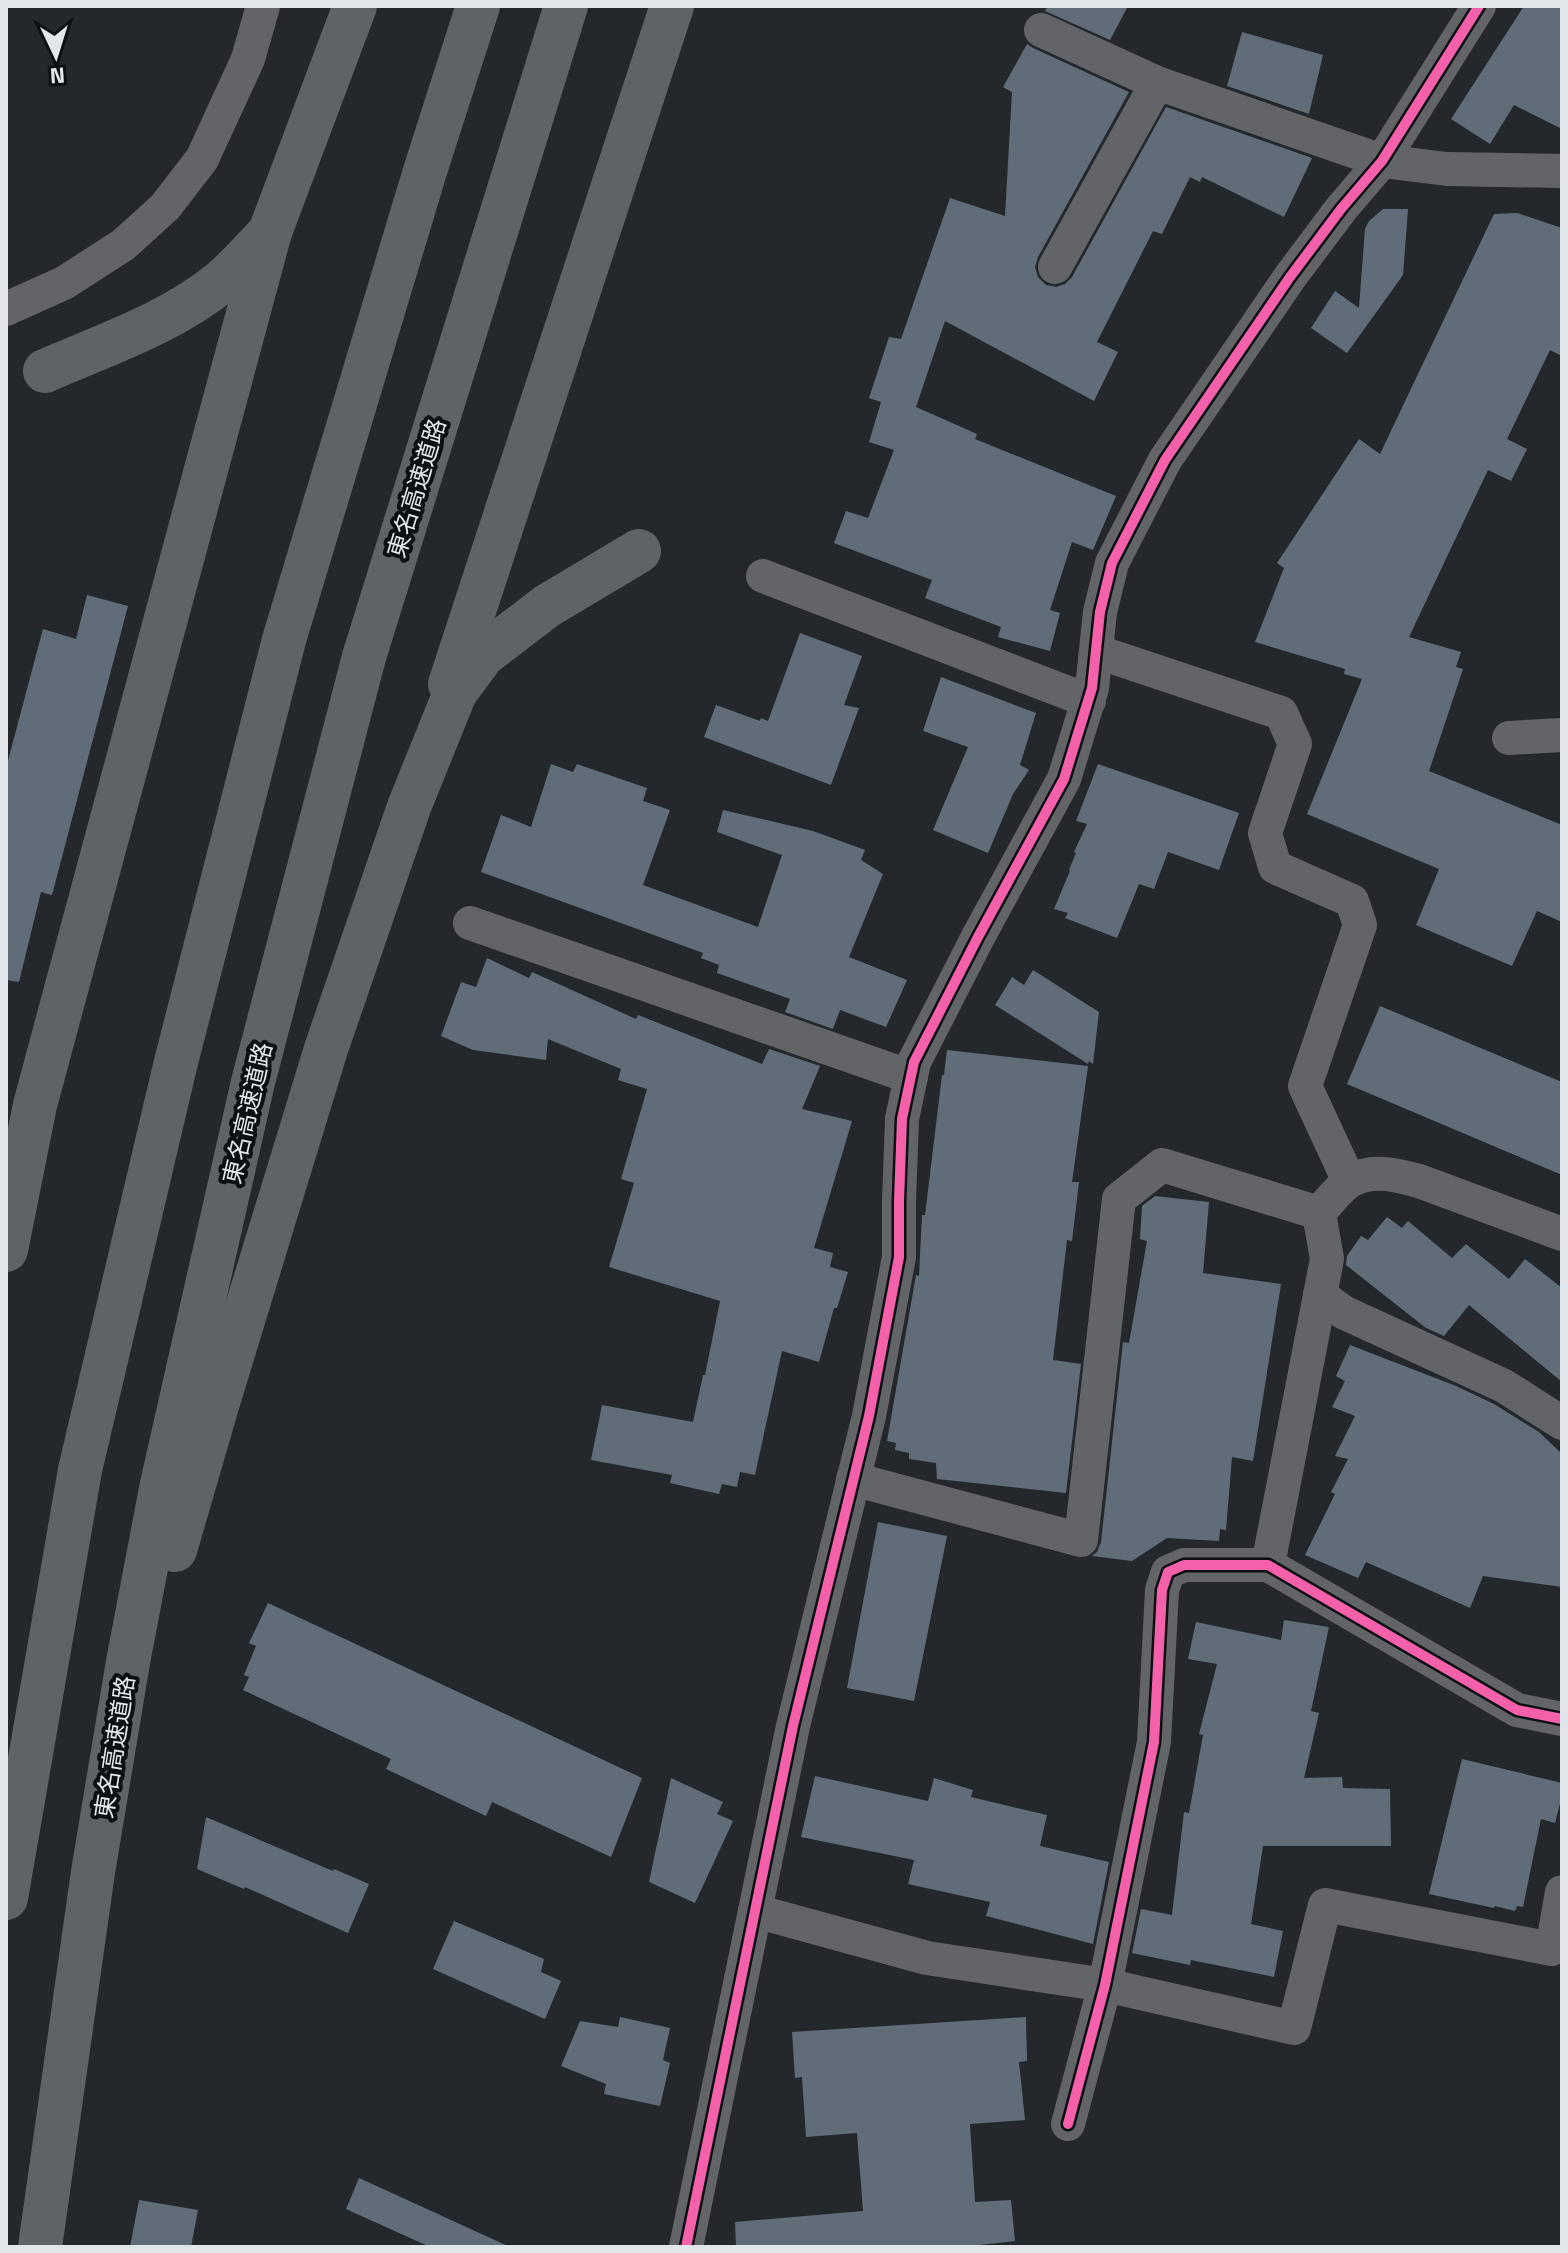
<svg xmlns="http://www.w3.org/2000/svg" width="1568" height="2253" viewBox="0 0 1568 2253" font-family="'Titillium Web','Noto Sans JP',sans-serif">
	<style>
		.building { fill: #606d79 }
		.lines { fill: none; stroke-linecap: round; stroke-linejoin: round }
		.street { stroke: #636467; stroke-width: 34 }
		.highway { stroke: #606366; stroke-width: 44 }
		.cycleway-casing { stroke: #0d1013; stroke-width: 15 }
		.cycleway { stroke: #f560ab; stroke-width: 10 }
		.labels { text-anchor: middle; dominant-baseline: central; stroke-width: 8; stroke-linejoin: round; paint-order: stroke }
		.street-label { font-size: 24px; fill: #e2e6eb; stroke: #0d1013 }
	</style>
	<rect width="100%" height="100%" fill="#24282c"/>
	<g class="building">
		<polygon points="1048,6 1128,6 1110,40 1045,11"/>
		<polygon points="1524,6 1562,6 1562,129 1514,105 1490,144 1451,119"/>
		<polygon points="1242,32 1323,55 1309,114 1227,86"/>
		<polygon points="1027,44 1033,48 1129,92 1038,257 1035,267 1038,277 1046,285 1056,287 1065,284 1072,277 1166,107 1312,158 1284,217 1202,177 1200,182 1190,177 1162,234 1153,231 1097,342 1118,352 1094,401 945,321 916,407 977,434 975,439 1116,496 1093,550 1072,542 1050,610 1060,613 1050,651 998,637 1001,627 925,598 932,580 834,543 846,511 868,518 894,450 869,442 881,402 869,398 889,337 901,339 950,198 1005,216 1012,92 1003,87"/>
		<polygon points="1383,209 1408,209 1403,275 1347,353 1311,328 1335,291 1359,308 1365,229 1369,221"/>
		<polygon points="1517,213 1562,228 1562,356 1550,350 1507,439 1527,449 1511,481 1488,470 1409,637 1461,652 1456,667 1463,669 1429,771 1562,825 1562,922 1537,911 1512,966 1416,925 1439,869 1307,814 1362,679 1344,674 1345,669 1255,642 1284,568 1277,563 1359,439 1380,454 1494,214"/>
		<polygon points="87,595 128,606 52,895 41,892 19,982 6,980 6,768 43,629 76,639"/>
		<polygon points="800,633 862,656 844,705 859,708 831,785 704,737 716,705 760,721 761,718 768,721"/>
		<polygon points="941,677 1036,713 1020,765 1029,770 1013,794 988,853 933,830 968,747 923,731"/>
		<polygon points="551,764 573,772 577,764 647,788 643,801 670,810 643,885 758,927 782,855 717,832 723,810 813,831 865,850 861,860 883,874 849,957 907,980 886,1027 840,1010 833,1029 785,1012 790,999 717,973 719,965 701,958 703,953 481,872 501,815 531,827"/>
		<polygon points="1098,764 1239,813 1219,870 1168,852 1154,889 1139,884 1117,938 1065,918 1068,913 1054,909 1070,871 1069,870 1076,853 1074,852 1087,824 1076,821"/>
		<polygon points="487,958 529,978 532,972 636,1019 638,1015 762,1064 769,1049 820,1066 802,1109 852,1121 814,1248 833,1253 830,1267 848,1272 837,1308 834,1308 819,1362 782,1351 755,1475 740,1472 737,1487 722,1484 719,1494 670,1483 672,1475 591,1460 602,1405 693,1422 703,1375 705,1375 720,1301 609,1267 634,1183 621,1179 647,1089 618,1080 621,1069 548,1039 546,1060 473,1050 441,1036 461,982 476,987"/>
		<polygon points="1033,970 1099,1012 1093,1064 1089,1061 1088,1064 995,1005 1012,977 1024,985"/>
		<polygon points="1380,1006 1562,1082 1562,1175 1347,1084"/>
		<polygon points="947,1050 1088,1066 1072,1182 1079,1182 1072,1241 1067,1240 1053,1360 1081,1364 1066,1493 937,1479 936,1463 909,1459 909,1453 895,1450 896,1443 887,1441 916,1275 919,1276 922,1215 925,1215 942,1075 944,1075"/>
		<polygon points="1155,1196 1209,1202 1203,1273 1281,1284 1253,1461 1232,1457 1226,1530 1220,1529 1219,1541 1167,1538 1132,1561 1092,1556 1097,1552 1101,1542 1123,1342 1129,1343 1147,1241 1140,1239 1142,1206"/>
		<polygon points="1387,1217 1402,1228 1408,1221 1452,1258 1466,1244 1509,1279 1525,1259 1562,1288 1562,1382 1469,1305 1444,1336 1426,1328 1346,1265 1347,1256 1361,1236 1368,1240"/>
		<polygon points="1350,1345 1456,1386 1494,1404 1539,1432 1562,1454 1562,1587 1483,1576 1470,1608 1366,1562 1358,1578 1305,1555 1335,1494 1331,1492 1348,1459 1335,1456 1355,1416 1332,1407 1345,1381 1336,1376"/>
		<polygon points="878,1522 947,1536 914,1701 847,1688"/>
		<polygon points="268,1603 642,1778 611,1857 492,1802 486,1816 386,1769 391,1759 243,1690 249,1677 244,1675 256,1646 249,1643"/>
		<polygon points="1284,1620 1329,1627 1311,1711 1319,1713 1304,1778 1342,1777 1343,1788 1390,1789 1391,1846 1263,1846 1251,1924 1283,1931 1274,1977 1191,1960 1190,1965 1132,1953 1141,1909 1172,1915 1184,1812 1189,1813 1203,1735 1199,1734 1217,1664 1188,1659 1196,1622 1281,1640"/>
		<polygon points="1462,1759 1562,1783 1562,1796 1555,1823 1541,1819 1523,1907 1517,1906 1515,1911 1495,1906 1494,1908 1429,1894"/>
		<polygon points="815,1776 928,1801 934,1778 973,1790 971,1797 1047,1815 1040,1846 1109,1862 1093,1944 986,1916 990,1902 908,1884 914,1860 801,1837"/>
		<polygon points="671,1778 723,1802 717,1814 733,1821 695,1903 649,1882"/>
		<polygon points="206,1817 333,1871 334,1869 369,1884 348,1933 245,1887 244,1889 197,1869"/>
		<polygon points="454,1921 544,1959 541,1972 561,1981 545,2019 433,1969"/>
		<polygon points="620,2017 670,2028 663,2060 670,2063 660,2106 604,2094 606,2084 561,2066 580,2021 618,2027"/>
		<polygon points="1026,2017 1027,2061 1019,2062 1025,2120 970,2124 975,2202 1011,2200 1015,2241 962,2247 736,2247 735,2222 863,2211 857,2133 806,2137 802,2077 795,2078 792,2032"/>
		<polygon points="359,2178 510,2247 430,2247 346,2209"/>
		<polygon points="139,2200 198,2210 191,2247 130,2247"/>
	</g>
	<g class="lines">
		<g class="street">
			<polyline points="1041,30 1157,83 1382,161 1447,169 1562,171"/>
			<polyline points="1055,267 1157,83"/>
			<polyline points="6,309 64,283 123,245 165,207 202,159 248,59 263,6"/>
			<polyline points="763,576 1089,701"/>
			<polyline points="1098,652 1281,713 1295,744 1265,833 1275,867 1352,901 1360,925 1305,1086 1349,1181"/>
			<polyline points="1509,738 1562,735"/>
			<polyline points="470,923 911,1077"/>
			<polyline points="1320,1295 1343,1312 1504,1386 1562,1423"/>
			<polyline points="853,1479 1081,1540 1119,1199 1162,1165 1319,1213"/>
			<path d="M1268 1565 1327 1259 1319 1213C1328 1203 1339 1188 1350 1181 1372 1168 1397 1175 1419 1181L1562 1234"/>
			<polyline points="755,1911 927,1958 1105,1985 1294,2028 1325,1905 1552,1949 1562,1892"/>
			<polyline points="1068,2124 1105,1985 1154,1742 1162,1590 1168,1572 1184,1565 1268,1565 1517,1710 1562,1719"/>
			<polyline points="686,2247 793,1726 869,1416 899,1257 899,1201 902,1119 914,1062 978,937 1064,779 1092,688 1100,612 1112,563 1165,460 1290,277 1341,209 1382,161 1479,6"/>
		</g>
		<g class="highway">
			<path d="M45 371C104 345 171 323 222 281 239 266 254 249 270 232L355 6"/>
			<polyline points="450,684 672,6"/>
			<polyline points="6,1250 35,1105 270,232"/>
			<polyline points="175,1550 218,1402 326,1049 409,807 455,693 483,655 547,606 639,551"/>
			<polyline points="6,1898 80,1470 175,1066 284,640 425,171 478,6"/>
			<polyline points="40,2247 93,1872 128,1662 162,1484 253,1082 364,657 566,6"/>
		</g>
		<g class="cycleway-casing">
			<g id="cycleway">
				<polyline points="1068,2124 1105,1985 1154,1742 1162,1590 1168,1572 1184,1565 1268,1565 1517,1710 1562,1719"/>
				<polyline points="686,2247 793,1726 869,1416 899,1257 899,1201 902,1119 914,1062 978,937 1064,779 1092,688 1100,612 1112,563 1165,460 1290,277 1341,209 1382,161 1479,6"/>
			</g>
		</g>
		<use href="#cycleway" class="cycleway"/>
	</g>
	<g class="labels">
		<g class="street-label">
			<text transform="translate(416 488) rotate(-73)">東名高速道路</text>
			<text transform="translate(247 1113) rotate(-77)">東名高速道路</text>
			<text transform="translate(114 1747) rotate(-81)">東名高速道路</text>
		</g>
	</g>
	<rect width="1568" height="2253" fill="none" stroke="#e2e6eb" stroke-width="16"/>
	<g transform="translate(56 56) rotate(176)" stroke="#0d1013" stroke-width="6" paint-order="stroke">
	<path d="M0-6L14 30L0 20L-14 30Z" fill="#e2e6eb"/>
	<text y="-12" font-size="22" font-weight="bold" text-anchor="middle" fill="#e2e6eb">N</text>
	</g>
</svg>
